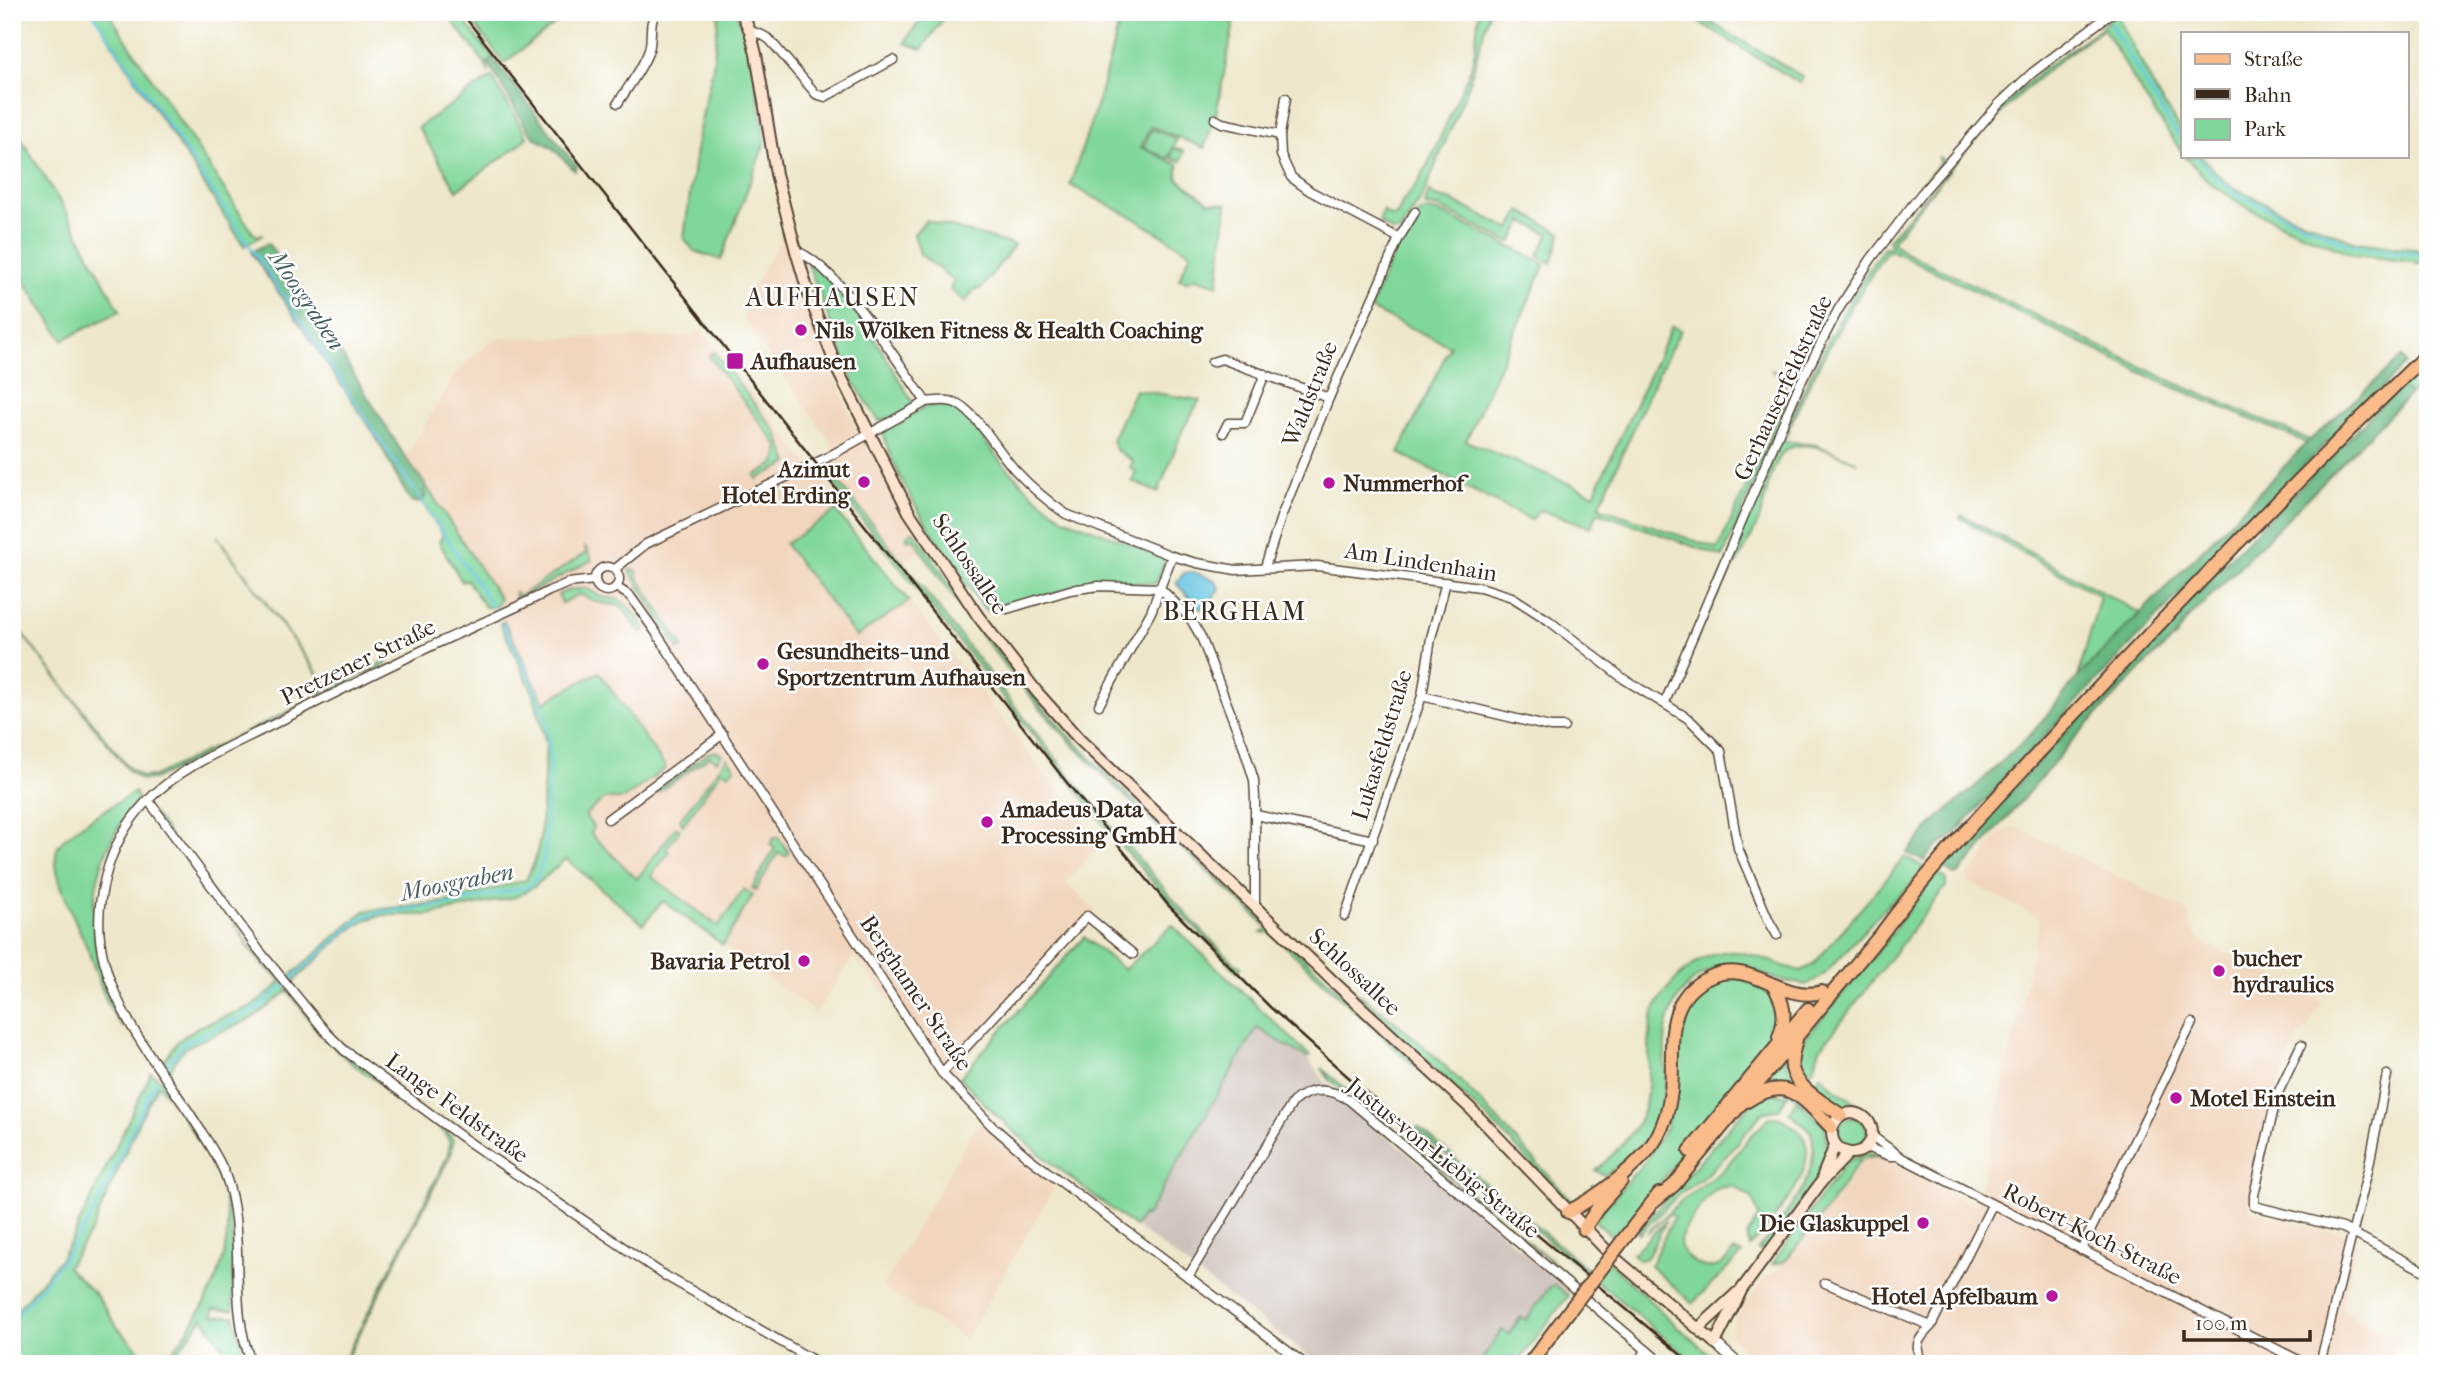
<svg xmlns="http://www.w3.org/2000/svg" width="2440" height="1376" viewBox="0 0 2440 1376" font-family="'IM FELL French Canon',serif">
	<style>
		.built { fill: #f1d5bd }
		.industrial { fill: #cec1ba }
		.green { fill: #80d79b; stroke: #5e805c; stroke-width: 2 }
		.forest { fill: #68b883; stroke: #527150; stroke-width: 2 }
		.water { fill: #64c4e2; stroke: #507780; stroke-width: 2 }
		.lines { fill: none; stroke-linecap: round; stroke-linejoin: round }
		.stream { stroke: #64c4e2; stroke-width: 2.5 }
		.minor-casing { stroke: #564638; stroke-width: 11 }
		.tertiary-casing { stroke: #564638; stroke-width: 13 }
		.secondary-casing { stroke: #564638; stroke-width: 14 }
		.primary-casing { stroke: #564638; stroke-width: 16 }
		.minor { stroke: #fff; stroke-width: 8 }
		.tertiary { stroke: #fff; stroke-width: 10 }
		.secondary { stroke: #fde4d0; stroke-width: 10 }
		.primary { stroke: #f9bc8a; stroke-width: 12 }
		.rail { stroke: #3b2a1e; stroke-width: 2.5 }
		.primary-bridge-casing { stroke: #564638; stroke-width: 16; stroke-linecap: butt }
		.primary-bridge { stroke: #f9bc8a; stroke-width: 12 }
		.poi-dot { fill: #b5179e; stroke: #fff; stroke-width: 2.5 }
		.labels { text-anchor: middle; dominant-baseline: central; stroke-width: 5; stroke-linejoin: round; paint-order: stroke }
		.poi-label { font-size: 23px; font-weight: bold; fill: #3b2a1e; stroke: #fff; text-anchor: start }
		.street-label { font-size: 23px; fill: #3b2a1e; stroke: #fff }
		.water-label { font-size: 24px; font-style: italic; fill: #496063; stroke: #fff }
		.quarter-label { font-size: 26px; letter-spacing: 2px; fill: #3b2a1e; stroke: #fff }
	</style>
	<rect width="100%" height="100%" fill="#fff"/>
	<filter id="ink" filterUnits="userSpaceOnUse"><feTurbulence type="fractalNoise" baseFrequency=".0143" numOctaves="2"/><feDisplacementMap in="SourceGraphic" scale="14" xChannelSelector="R" yChannelSelector="G"/><feConvolveMatrix kernelMatrix="1 2 1 2 8 2 1 2 1" color-interpolation-filters="sRGB"/></filter>
	<filter id="wash" filterUnits="userSpaceOnUse"><feTurbulence type="fractalNoise" baseFrequency=".00686" numOctaves="4" result="noise"/><feDisplacementMap in="SourceGraphic" scale="28" xChannelSelector="R" yChannelSelector="G"/><feGaussianBlur stdDeviation="1.57" result="paint"/><feColorMatrix in="noise" values="0 0 0 0 0 0 0 0 0 0 0 0 0 0 0 0 0 1.4 0 .05"/><feComposite in="paint" operator="in"/></filter>
	<g filter="url(#wash)">
		<rect width="100%" height="100%" fill="#eee7cb"/>
		<g class="built">
			<polygon points="786,230 802,291 848,410 915,532 912,531 912,538 921,550 904,562 825,466 838,459 827,437 744,320 745,300"/>
			<polygon points="701,330 843,506 785,543 856,637 909,601 1100,844 1065,882 1096,911 952,1075 854,956 816,1013 663,901 643,924 545,840 550,761 545,715 503,624 420,497 405,457 459,368 496,338 691,337"/>
			<polygon points="2011,827 2023,830 2186,910 2189,915 2192,930 2201,941 2322,1001 2307,1030 2299,1036 2274,1093 2249,1210 2349,1235 2361,1246 2356,1247 2342,1310 2390,1336 2391,1334 2401,1339 2392,1355 2387,1353 2381,1364 1760,1364 1730,1336 1735,1321 1745,1304 1766,1276 1779,1270 1846,1186 1862,1160 1874,1157 1894,1162 1968,1202 1977,1204 2040,918 1969,882 1967,877 2001,832"/>
			<polygon points="978,1122 1054,1188 966,1339 882,1288"/>
		</g>
		<polygon class="industrial" points="1257,1028 1306,1057 1327,1084 1571,1292 1516,1364 1319,1364 1136,1227 1143,1214 1146,1216"/>
		<g class="green">
			<polygon points="92,12 108,12 253,233 258,236 263,235 244,246"/>
			<polygon points="445,12 457,12 493,58 487,64 489,73 484,62"/>
			<polygon points="465,12 571,12 504,63"/>
			<polygon points="719,12 736,12 749,42 753,59 765,142 721,260 694,251 684,238 698,135 713,66"/>
			<path d="M928 12H948L922 49 905 43C907 35 922 21 928 12Z"/>
			<polygon points="1122,12 1236,12 1215,119 1204,148 1151,126 1140,147 1179,165 1177,178 1209,202 1227,204 1218,285 1196,278 1186,281 1179,279 1191,253 1132,217 1070,185 1099,98"/>
			<polygon points="1479,12 1489,12 1469,85 1422,198 1399,232 1393,232 1379,222 1383,210 1391,217 1397,215 1403,201 1418,183 1433,154 1471,68 1475,50"/>
			<polygon points="1681,12 1693,12 1803,77 1800,83"/>
			<path d="M2118 12H2121L2118 17 2159 97 2183 133V154L2145 98 2104 29C2019 82 1955 161 1894 239L1893 243 1903 251 2171 381 2310 440 2306 444 2298 439 2157 380 1891 250 1886 252C1849 308 1817 364 1790 426L1788 436 1786 428C1814 364 1844 304 1884 247L1888 248 1891 246 1888 240 2006 103 2044 68 2098 30Z"/>
			<polygon points="492,77 527,137 517,147 457,190 418,127"/>
			<polygon points="12,124 67,213 120,311 63,340 12,262"/>
			<polygon points="1152,129 1177,139 1173,148 1184,151 1181,161 1171,158 1173,148 1168,159 1143,147"/>
			<polygon points="2184,156 2201,156 2224,181 2234,188 2290,215 2356,242 2428,251 2428,264 2354,255 2285,226 2248,208 2212,185"/>
			<path d="M1939 157 1943 161 1942 163C1916 193 1890 224 1868 256 1840 297 1818 340 1796 384L1771 370 1796 381C1801 367 1810 352 1817 338 1850 273 1892 219 1939 164Z"/>
			<polygon points="1429,191 1436,197 1452,201 1510,229 1521,211 1561,233 1552,263 1538,256 1549,234 1523,221 1512,242 1506,241 1440,208 1425,206"/>
			<path d="M1423 211H1434L1444 214 1545 264 1466 441 1594 494 1672 326 1681 330 1658 373 1599 507 1718 549 1790 390 1781 380 1792 388 1793 390 1723 557 1598 512 1591 527 1540 510 1531 520 1399 453 1450 346 1370 309C1381 284 1402 224 1423 211Z"/>
			<polygon points="926,220 1014,245 982,288 979,290 976,288 965,302 950,289 954,281 920,254 914,234"/>
			<path d="M806 259C855 298 883 352 914 405L893 417 879 421 853 381Z"/>
			<path d="M714 352 777 433 789 463 757 479 755 475C771 467 779 466 778 446L709 356Z"/>
			<polygon points="2428,359 2428,377 2409,395 2408,392 2399,387"/>
			<polygon points="1135,390 1200,400 1183,429 1158,493 1132,481 1136,472 1130,468 1133,461 1116,450 1112,440"/>
			<path d="M938 405 951 408 967 419 1002 463 1034 495 1063 518 1166 557 1157 583 1098 582 987 611C977 601 969 587 961 575 934 536 894 478 883 432L887 428 925 407Z"/>
			<path d="M1783 441 1817 445 1857 462C1839 455 1810 439 1790 448 1770 457 1766 502 1759 520 1748 547 1731 571 1717 596 1704 622 1692 647 1680 674L1778 445Z"/>
			<path d="M825 466C932 595 1030 732 1139 859 1161 885 1182 911 1206 935 1217 946 1227 959 1241 967L1238 972 1172 904 1114 837 821 468Z"/>
			<polygon points="425,484 500,599 496,606 489,608 484,606 467,580 462,582 439,542 443,535 421,501 425,497"/>
			<polygon points="836,511 909,601 856,637 785,544"/>
			<polygon points="1962,515 2140,613 2078,677 2100,596 1960,518"/>
			<path d="M912 531 915 532C957 595 1001 660 1052 717 1117 789 1193 854 1264 920L1265 925C1190 853 1109 788 1041 709 995 656 952 597 913 538L908 540 906 537Z"/>
			<path d="M217 536 322 679C343 689 378 670 389 653L386 665 331 690 328 689Z"/>
			<polygon points="585,546 592,560 516,600 514,598 515,592 518,597 586,553"/>
			<polygon points="629,570 636,570 639,579 683,647 679,650"/>
			<polygon points="586,588 601,597 617,599 624,603 633,611 646,630 641,633 621,606 597,602 579,594 562,603 558,594 570,590"/>
			<polygon points="12,621 129,768 142,777 154,776 315,699 322,693 316,680 325,694 275,721 168,773 153,779 141,780 129,771"/>
			<polygon points="504,621 544,702 599,672 666,768 623,799 604,799 585,815 593,827 591,834 637,879 676,827 680,830 666,849 669,852 651,876 718,926 744,889 753,895 723,945 663,901 643,924 566,859 535,886 516,897 428,915 383,915 368,919 347,932 292,983 288,978 364,911 445,902 526,880 534,863 540,839 546,744 534,695 500,623"/>
			<polygon points="715,751 722,754 717,761 710,756 653,796 652,793 708,753"/>
			<polygon points="727,758 735,768 728,774 722,770 683,825 680,819"/>
			<path d="M135 792 138 800C79 871 84 950 123 1028 105 1005 98 978 88 950 79 927 49 872 57 849 63 832 118 803 135 792Z"/>
			<path d="M148 811 154 814 239 928C246 944 259 962 273 971L325 1036 446 1129 453 1140 452 1152 344 1364H342L446 1159 450 1145 446 1134 430 1119 350 1062 321 1035 288 991 253 1018 188 1046 180 1053 168 1074 161 1065 178 1041 198 1027 252 1006 273 990 281 981C276 975 270 971 264 966 254 956 244 941 238 928Z"/>
			<polygon points="778,837 789,853 785,856 778,853 756,890 752,888 775,848 770,845 773,838"/>
			<path d="M1905 857 1925 868 1902 894 1889 903 1825 974 1806 985C1797 983 1788 982 1780 980 1762 975 1747 965 1728 966 1712 967 1696 976 1686 988 1648 1029 1677 1076 1657 1121 1645 1147 1628 1159 1605 1175L1596 1171C1614 1153 1636 1134 1644 1108 1652 1080 1647 1051 1651 1023 1656 993 1693 956 1724 952 1750 949 1776 966 1801 971L1813 965Z"/>
			<path d="M1937 873 1946 879V886L1820 1049 1814 1067 1803 1080C1797 1066 1797 1057 1801 1043L1868 964Z"/>
			<path d="M1172 925 1310 1056 1306 1057 1257 1028 1146 1216 1143 1215 1135 1227C1073 1180 1011 1136 960 1077L1084 937 1124 970Z"/>
			<polygon points="1271,927 1449,1093 1447,1096 1271,933 1262,933"/>
			<path d="M1737 977C1776 987 1785 1007 1770 1045L1622 1230 1619 1229 1612 1237 1594 1220 1646 1160 1667 1127 1678 1023 1688 1004 1700 990 1722 978Z"/>
			<path d="M1349 987C1436 1046 1505 1128 1575 1205L1571 1208 1502 1132Z"/>
			<polygon points="1786,1053 1786,1064 1834,1115 1829,1121 1778,1084 1757,1087"/>
			<polygon points="1321,1068 1560,1268 1573,1281 1349,1093 1332,1083"/>
			<path d="M151 1073 161 1080 201 1137 224 1178 232 1214 233 1310 213 1309V1316H234L247 1364H235L203 1318 168 1364H163C224 1285 256 1223 193 1132 182 1117 172 1098 158 1085L139 1121 92 1230 67 1267 96 1295 118 1328 139 1350 144 1364H12V1316L60 1259 72 1239Z"/>
			<path d="M1820 1075C1826 1081 1831 1086 1838 1091 1854 1104 1875 1109 1879 1131L1877 1132C1870 1099 1857 1116 1839 1107 1829 1103 1820 1094 1811 1088Z"/>
			<polygon points="1766,1094 1788,1095 1779,1109 1762,1113 1727,1155 1700,1180 1680,1193 1639,1234 1637,1232 1734,1122 1753,1102"/>
			<path d="M1797 1100 1825 1126 1827 1148 1824 1166 1812 1187 1765 1250H1758C1782 1218 1824 1175 1811 1132L1789 1112Z"/>
			<path d="M1770 1117C1781 1117 1785 1120 1794 1127 1834 1156 1771 1222 1750 1247L1747 1236 1759 1216 1752 1198 1733 1186C1728 1187 1720 1187 1717 1189 1708 1194 1679 1233 1680 1243 1682 1258 1704 1272 1718 1266 1724 1264 1730 1256 1734 1251L1742 1254 1693 1303 1650 1266 1674 1217 1669 1214 1647 1233 1681 1201 1723 1170 1751 1136Z"/>
			<circle cx="1852" cy="1133" r="15"/>
			<polygon points="1418,1127 1592,1273 1604,1258 1678,1327 1721,1364 1696,1364 1415,1129"/>
			<polygon points="1864,1154 1873,1154 1888,1159 1875,1156 1861,1159 1826,1210 1784,1262 1772,1264 1846,1162"/>
			<polygon points="1666,1221 1647,1258 1641,1260 1632,1254"/>
			<polygon points="1554,1285 1568,1296 1516,1364 1479,1364 1502,1330 1509,1334 1521,1317 1526,1320 1547,1290"/>
		</g>
		<g class="forest">
			<polygon points="493,58 577,167 575,171 552,147 536,139 527,129 488,62"/>
			<path d="M268 243 309 302 405 457 425 484V497L419 503 411 501C394 476 386 452 370 427L251 252Z"/>
			<path d="M2402 357 2406 364C2250 518 2099 676 1951 838L1936 846 1924 861 1907 853 1936 820 1977 785 2032 733 2078 677 2310 440Z"/>
			<polygon points="2399,387 2408,392 2409,395 2186,621 2175,638 2154,656 2072,741 1960,873 1955,875 1942,867 2166,622"/>
		</g>
		<polygon class="water" points="1193,572 1215,580 1220,589 1204,609 1199,608 1176,583 1184,573"/>
		<g class="lines">
			<g class="stream">
				<polyline points="92,12 493,607"/>
				<polyline points="2110,23 2170,124 2183,140"/>
				<polyline points="2196,156 2216,178 2236,194 2347,243 2372,250 2428,255"/>
				<polyline points="168,1064 183,1044 256,1010 361,918 380,912 446,905 528,887 537,878 544,858 550,761 545,715 529,676 503,624"/>
				<path d="M12 1321C42 1286 71 1253 93 1213 116 1170 132 1124 156 1082"/>
			</g>
		</g>
	</g>
	<g filter="url(#ink)">
		<g class="lines">
			<g class="minor-casing">
				<g id="minor">
					<polyline points="750,31 760,34 769,39 816,94 825,97 893,60"/>
					<path d="M618 103C628 87 643 68 649 50 653 36 648 24 656 12"/>
					<polyline points="1215,119 1222,123 1280,135"/>
					<polyline points="1399,238 1415,212"/>
					<path d="M796 251C837 265 900 365 926 402"/>
					<polyline points="1212,362 1222,359 1329,398"/>
					<polyline points="1223,433 1228,423 1245,423 1265,374"/>
					<circle cx="607" cy="579" r="12"/>
					<polyline points="1265,567 1281,517 1329,398 1399,238 1310,191 1291,177 1281,155 1280,135 1286,98"/>
					<path d="M615 569 646 544 826 458 926 402C937 401 948 399 958 404 980 417 998 452 1016 471 1031 487 1047 501 1066 514L1172 556 1197 563 1236 570 1317 566 1480 587 1512 597 1548 620 1624 679 1689 719 1721 751 1738 848 1769 921 1777 935"/>
					<polyline points="616,587 630,596 655,631 942,1073 991,1125 1029,1158 1305,1364"/>
					<polyline points="1007,609 1070,590 1099,586 1160,588 1190,618 1201,637 1243,745 1254,780 1255,798 1255,905"/>
					<polyline points="1422,696 1550,727 1564,727"/>
					<polyline points="1665,702 1798,388 1838,310 1871,259 1921,194 1998,105 2032,73 2113,12"/>
					<polyline points="1099,705 1151,612 1172,556"/>
					<polyline points="148,800 258,949 326,1032 344,1050 463,1138 664,1275 820,1364"/>
					<polyline points="1256,815 1373,840"/>
					<polyline points="608,819 723,734"/>
					<polyline points="1345,916 1422,696 1431,638 1446,582"/>
					<polyline points="2301,1045 2277,1095 2254,1195 2254,1206 2343,1228 2428,1273"/>
					<polyline points="942,1073 1087,916 1133,954"/>
					<polyline points="1872,1136 1902,1158 2306,1364"/>
					<polyline points="1866,1147 1890,1156 1898,1156"/>
					<polyline points="2081,1250 2192,1023"/>
					<path d="M1188 1277 1293 1102C1311 1086 1330 1088 1349 1100L1657 1359 1653 1364"/>
					<polyline points="1825,1283 1931,1326"/>
					<path d="M252 1364C226 1303 248 1235 225 1174 218 1156 206 1139 196 1123 162 1070 120 1023 104 961 90 906 108 842 146 802 181 766 231 746 274 724 323 699 373 674 423 650 465 630 508 612 549 591L568 583 595 580"/>
					<polyline points="1638,1364 1646,1350"/>
					<path d="M1922 1364C1914 1344 1917 1341 1931 1326L1992 1205"/>
					<polyline points="2320,1364 2368,1170 2387,1075"/>
				</g>
			</g>
			<g class="tertiary-casing">
				<polyline id="tertiary" points="1715,1343 1738,1364"/>
			</g>
			<g class="secondary-casing">
				<g id="secondary">
					<polyline points="741,12 750,31 756,54 776,174 796,251 809,295 838,371 909,512 978,616 1037,692 1079,739 1335,983 1470,1108 1609,1253 1715,1343 1742,1289 1822,1181 1849,1153"/>
					<circle cx="1852" cy="1133" r="20"/>
					<polyline points="1823,1175 1835,1145"/>
					<polyline points="1698,1329 1737,1293"/>
				</g>
			</g>
			<g class="primary-casing">
				<g id="primary">
					<path d="M1773 985C1784 1002 1787 1017 1779 1037"/>
					<path d="M1796 1040C1794 1049 1790 1058 1792 1068 1796 1088 1825 1104 1841 1115"/>
					<path d="M1747 1101C1788 1074 1802 1098 1831 1127"/>
					<polyline points="1690,1151 1808,1009"/>
					<path d="M1655 1201 1674 1185 1882 933C1936 859 2002 793 2064 725 2182 598 2303 474 2428 353"/>
					<path d="M1568 1212C1597 1197 1641 1165 1657 1137 1665 1123 1669 1107 1671 1091 1675 1049 1661 999 1710 977 1751 958 1781 1003 1822 992"/>
					<polyline points="1584,1229 1599,1206 1621,1181"/>
					<polyline points="1627,1235 1659,1194"/>
					<polyline points="1529,1364 1569,1311"/>
				</g>
			</g>
			<use href="#minor" class="minor"/>
			<use href="#tertiary" class="tertiary"/>
			<use href="#secondary" class="secondary"/>
			<use href="#primary" class="primary"/>
			<polyline class="rail" points="461,12 1068,784 1169,906 1271,1008 1355,1083 1692,1364"/>
			<g class="primary-bridge-casing">
				<polyline id="primary-bridge" points="1569,1311 1627,1235"/>
			</g>
			<use href="#primary-bridge" class="primary-bridge"/>
		</g>
	</g>
	<g class="poi-dot">
		<circle cx="801" cy="330" r="7"/>
		<rect x="726" y="352" width="18" height="18" rx="3.5"/>
		<circle cx="864" cy="482" r="7"/>
		<circle cx="1329" cy="483" r="7"/>
		<circle cx="763" cy="664" r="7"/>
		<circle cx="987" cy="822" r="7"/>
		<circle cx="804" cy="961" r="7"/>
		<circle cx="2219" cy="971" r="7"/>
		<circle cx="2176" cy="1098" r="7"/>
		<circle cx="1923" cy="1223" r="7"/>
		<circle cx="2052" cy="1296" r="7"/>
	</g>
	<g class="labels">
		<g class="poi-label">
			<text x="815" y="330">Nils Wölken Fitness &amp; Health Coaching</text>
			<text x="751" y="361">Aufhausen</text>
			<text x="850" y="469" text-anchor="end">Azimut<tspan x="850" dy="26">Hotel Erding</tspan></text>
			<text x="1343" y="483">Nummerhof</text>
			<text x="777" y="651">Gesundheits- und<tspan x="777" dy="26">Sportzentrum Aufhausen</tspan></text>
			<text x="1001" y="809">Amadeus Data<tspan x="1001" dy="26">Processing GmbH</tspan></text>
			<text x="2233" y="958">bucher<tspan x="2233" dy="26">hydraulics</tspan></text>
			<text x="790" y="961" text-anchor="end">Bavaria Petrol</text>
			<text x="2190" y="1098">Motel Einstein</text>
			<text x="1909" y="1223" text-anchor="end">Die Glaskuppel</text>
			<text x="2038" y="1296" text-anchor="end">Hotel Apfelbaum</text>
		</g>
		<g class="street-label">
			<text transform="translate(1783 388) rotate(-65)">Gerhauserfeldstraße</text>
			<text transform="translate(1310 394) rotate(-68)">Waldstraße</text>
			<text transform="translate(1421 562) rotate(9)">Am Lindenhain</text>
			<text transform="translate(970 564) rotate(56)">Schlossallee</text>
			<text transform="translate(358 662) rotate(-26)">Pretzener Straße</text>
			<text transform="translate(1382 745) rotate(-73)">Lukasfeldstraße</text>
			<text transform="translate(1355 972) rotate(43)">Schlossallee</text>
			<text transform="translate(916 993) rotate(56)">Berghamer Straße</text>
			<text transform="translate(457 1108) rotate(36)">Lange Feldstraße</text>
			<text transform="translate(1443 1158) rotate(39)">Justus-von-Liebig-Straße</text>
			<text transform="translate(2092 1234) rotate(27)">Robert-Koch-Straße</text>
		</g>
		<g class="water-label">
			<text transform="translate(307 300) rotate(56)">Moosgraben</text>
			<text transform="translate(457 882) rotate(-11)">Moosgraben</text>
		</g>
		<g class="quarter-label">
			<text x="833" y="297">AUFHAUSEN</text>
			<text x="1235" y="611">BERGHAM</text>
		</g>
	</g>
	<rect width="2440" height="1376" fill="none" stroke="#fff" stroke-width="42"/>
	<rect x="2181" y="32" width="228" height="126" fill="#ffffff" stroke="#b1aaa5" stroke-width="2"/>
	<rect x="2195" y="54" width="35" height="10" fill="#f9bc8a" stroke="#b1aaa5" stroke-width="2"/>
	<text x="2244" y="66" font-size="21" fill="#3b2a1e">Straße</text>
	<rect x="2195" y="89" width="35" height="10" fill="#3b2a1e" stroke="#b1aaa5" stroke-width="2"/>
	<text x="2244" y="102" font-size="21" fill="#3b2a1e">Bahn</text>
	<rect x="2195" y="119" width="35" height="21" fill="#80d79b" stroke="#b1aaa5" stroke-width="2"/>
	<text x="2244" y="136" font-size="21" fill="#3b2a1e">Park</text>
	<path d="M2184 1330v10h126v-10" fill="none" stroke="#3b2a1e" stroke-width="3.5"/>
	<text x="2195" y="1330" font-size="21" fill="#3b2a1e" stroke="#ffffff" stroke-width="5" paint-order="stroke">100 m</text>
</svg>
